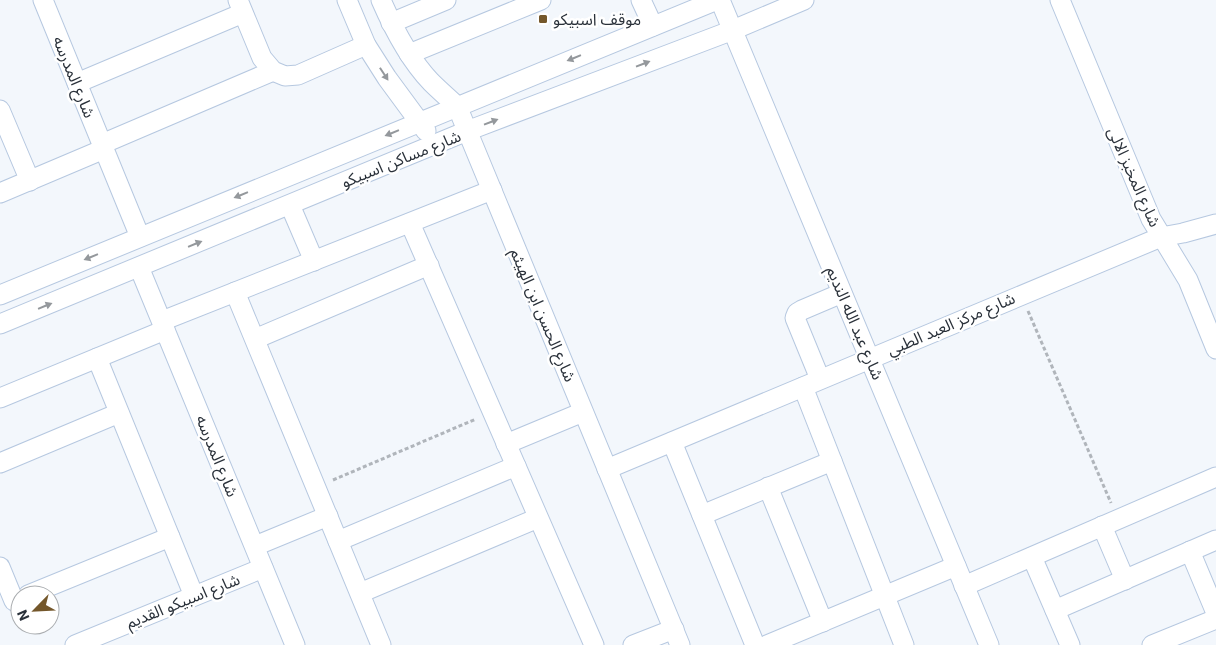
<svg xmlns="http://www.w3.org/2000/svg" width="1216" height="645" viewBox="0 0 1216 645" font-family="Roboto,'Noto Sans Arabic',sans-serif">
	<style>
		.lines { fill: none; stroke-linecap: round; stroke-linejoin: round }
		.minor-casing { stroke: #b6c8e0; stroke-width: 21 }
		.path { stroke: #b0b5bb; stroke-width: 3; stroke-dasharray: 4 2.5; stroke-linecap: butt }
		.minor { stroke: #fff; stroke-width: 19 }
		.oneway { fill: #94989c }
		.poi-dot { fill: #74572b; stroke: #fff; stroke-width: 2 }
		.labels { text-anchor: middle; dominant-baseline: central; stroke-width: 5; stroke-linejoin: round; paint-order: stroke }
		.poi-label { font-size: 16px; fill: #2a313a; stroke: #fff; text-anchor: start }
		.street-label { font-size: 16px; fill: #2a313a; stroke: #fff }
	</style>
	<rect width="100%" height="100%" fill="#f3f7fc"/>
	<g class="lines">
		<g class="minor-casing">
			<g id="minor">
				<polyline points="43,0 140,237"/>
				<polyline points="238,0 262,58 273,71 285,76 298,75 366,45"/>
				<polyline points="347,0 366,45 387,78 426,131"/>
				<path d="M381 0C394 30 409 59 431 82 439 90 448 98 457 106L680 645"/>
				<polyline points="641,0 653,26"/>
				<polyline points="720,0 989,645"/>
				<polyline points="1060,0 1151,219 1188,280 1216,349"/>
				<polyline points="391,23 446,0"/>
				<polyline points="409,54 541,0"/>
				<polyline points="77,83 243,13"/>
				<polyline points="0,110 30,181"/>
				<polyline points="102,144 273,71"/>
				<polyline points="0,193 104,149"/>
				<polyline points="290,205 314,261"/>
				<polyline points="410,223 594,645"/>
				<polyline points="139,267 295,645"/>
				<polyline points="235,292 381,645"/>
				<polyline points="0,295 717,0"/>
				<polyline points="162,321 492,190"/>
				<polyline points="0,324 467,131 733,30 804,0"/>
				<polyline points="255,339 429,265"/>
				<polyline points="97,358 194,596"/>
				<polyline points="820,379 795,318 797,313 802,310 842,293"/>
				<polyline points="803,387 904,645"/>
				<polyline points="0,398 165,330"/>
				<polyline points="672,442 755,645"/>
				<polyline points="506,444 583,412"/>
				<polyline points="0,463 119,413"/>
				<polyline points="607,469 1161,237 1183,233 1216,224"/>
				<polyline points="768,487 823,622"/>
				<polyline points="702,515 832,461"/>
				<polyline points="1102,526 1125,580"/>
				<polyline points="338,541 516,466"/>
				<polyline points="255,546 328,516"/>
				<polyline points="1190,551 1216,613"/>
				<polyline points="1032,557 1070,645"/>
				<polyline points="0,567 14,601"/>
				<polyline points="964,586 1216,477"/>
				<polyline points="360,593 538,518"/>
				<polyline points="28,595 170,537"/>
				<polyline points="1055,610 1216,540"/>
				<polyline points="75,645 263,568"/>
				<polyline points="633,645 674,629"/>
				<polyline points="767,645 956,566"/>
				<polyline points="1152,645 1216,619"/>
			</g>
		</g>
		<g class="path">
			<polyline points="1028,311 1111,503"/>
			<polyline points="333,480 476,419"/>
		</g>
		<use href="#minor" class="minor"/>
	</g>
	<defs><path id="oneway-solid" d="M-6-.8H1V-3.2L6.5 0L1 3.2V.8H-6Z" transform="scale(1.25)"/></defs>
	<g class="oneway">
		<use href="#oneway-solid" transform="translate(574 58) rotate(158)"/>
		<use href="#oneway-solid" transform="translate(643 64) rotate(-21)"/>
		<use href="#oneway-solid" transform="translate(384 74) rotate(57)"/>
		<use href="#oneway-solid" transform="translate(491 122) rotate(-21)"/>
		<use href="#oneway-solid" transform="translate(392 133) rotate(158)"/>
		<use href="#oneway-solid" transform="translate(241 195) rotate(158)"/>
		<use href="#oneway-solid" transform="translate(195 244) rotate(-22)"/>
		<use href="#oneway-solid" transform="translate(91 257) rotate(158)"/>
		<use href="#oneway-solid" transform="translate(45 306) rotate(-22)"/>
	</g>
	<rect class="poi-dot" x="538" y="14" width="10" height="10" rx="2.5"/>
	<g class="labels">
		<g class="poi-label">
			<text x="553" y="19">موقف اسبيكو</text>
		</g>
		<g class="street-label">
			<text transform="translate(74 77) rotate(68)">شارع المدرسه</text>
			<text transform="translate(401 159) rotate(-22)">شارع مساكن اسبيكو</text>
			<text transform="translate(1134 177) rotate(66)">شارع المخبز الالى</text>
			<text transform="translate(543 315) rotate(67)">شارع الحسن ابن الهيثم</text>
			<text transform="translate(855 323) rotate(67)">شارع عبد الله النديم</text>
			<text transform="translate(951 324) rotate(-23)">شارع مركز العبد الطبي</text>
			<text transform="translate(217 456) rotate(68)">شارع المدرسه</text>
			<text transform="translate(183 601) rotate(-22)">شارع اسبيكو القديم</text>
		</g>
	</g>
	<g transform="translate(35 610) rotate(246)"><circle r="24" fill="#ffffff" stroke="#aaadb0"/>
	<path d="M0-4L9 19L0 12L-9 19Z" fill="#74572b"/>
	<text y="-8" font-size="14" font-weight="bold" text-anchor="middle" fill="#2a313a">N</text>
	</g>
</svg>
